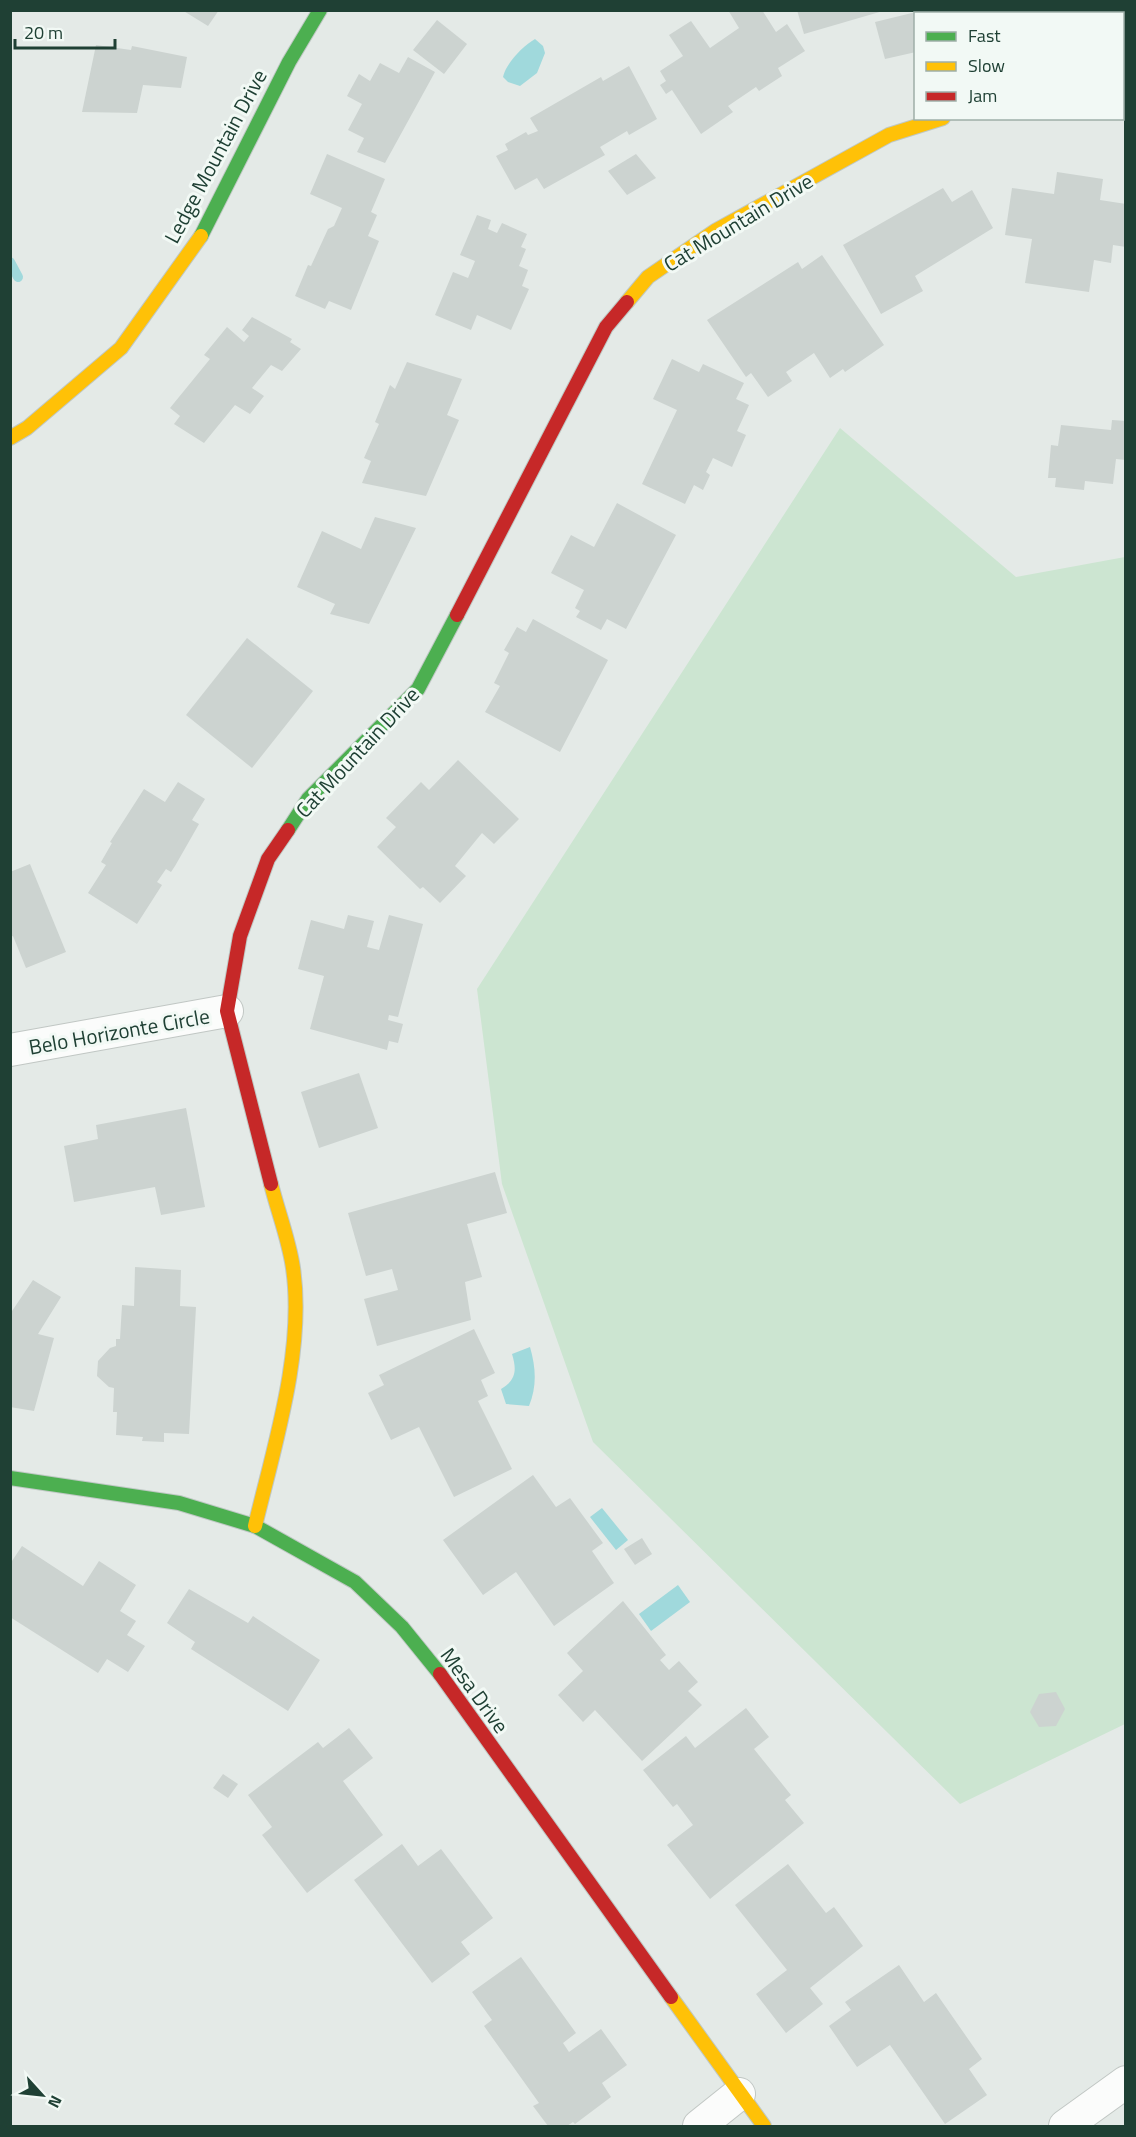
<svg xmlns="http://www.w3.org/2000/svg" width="1136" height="2137" viewBox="0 0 1136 2137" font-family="'Titillium Web',sans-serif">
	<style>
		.green { fill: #cce5d1 }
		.water { fill: #a0d9dc }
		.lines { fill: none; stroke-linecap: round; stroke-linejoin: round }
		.stream { stroke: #a0d9dc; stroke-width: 10 }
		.building { fill: #ccd3d0 }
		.street-casing { stroke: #c1c7c4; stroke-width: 34 }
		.fast-casing { stroke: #bfc8c4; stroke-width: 16 }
		.slow-casing { stroke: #bfc8c4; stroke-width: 16 }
		.jam-casing { stroke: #bfc8c4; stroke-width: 16 }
		.street { stroke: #fbfcfb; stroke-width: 32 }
		.fast { stroke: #4caf50; stroke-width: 14 }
		.slow { stroke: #ffc107; stroke-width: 14 }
		.jam { stroke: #c62828; stroke-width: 14 }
		.labels { text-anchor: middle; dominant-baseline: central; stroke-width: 6; stroke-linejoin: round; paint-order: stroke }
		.street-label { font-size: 21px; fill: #1f4034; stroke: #f2f9f5 }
	</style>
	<rect width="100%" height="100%" fill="#e4eae7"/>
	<polygon class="green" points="840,428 1016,577 1125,557 1125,1724 960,1804 593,1442 502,1184 477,989"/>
	<g class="water">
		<path d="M535 39 543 46 545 53 537 73 520 86 508 82 503 77C506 63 523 46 535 39Z"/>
		<path d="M530 1347C536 1368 537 1386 529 1406L506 1404 501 1389C516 1380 517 1370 512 1354Z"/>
		<polygon points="602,1508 628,1540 616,1550 590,1517"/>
		<polygon points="678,1585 690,1602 651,1631 639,1614"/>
	</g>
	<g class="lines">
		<polyline class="stream" points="10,262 18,277"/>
	</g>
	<g class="building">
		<polygon points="182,10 219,10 208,26"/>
		<polygon points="728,10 762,10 776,32 787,24 805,51 778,68 782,76 759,91 756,87 728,106 733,112 701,134 672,90 666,94 660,85 666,81 660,71 683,56 669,35 691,21 710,48 739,28"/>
		<polygon points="797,10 883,10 883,11 804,34"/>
		<polygon points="973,10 1028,10 1029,14 974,14"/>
		<polygon points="916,12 916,52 885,59 875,22"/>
		<polygon points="437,20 467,44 444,74 413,50"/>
		<polygon points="96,45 131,50 132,46 187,57 181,88 143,85 137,113 82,112"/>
		<polygon points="408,57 435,72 385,163 357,152 364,138 348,130 362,104 347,96 359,74 370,81 380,63 399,73"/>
		<polygon points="629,66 657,119 629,135 627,131 600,147 605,155 544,189 537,178 515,190 496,156 508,150 505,144 526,132 528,135 538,131 530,118 601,77 603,81"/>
		<polygon points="327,154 385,179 371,212 377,215 368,236 379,241 351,310 329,301 325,309 295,296 308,265 311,266 328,229 334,226 342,208 310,194"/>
		<polygon points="636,154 656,178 627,195 608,171"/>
		<polygon points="1057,172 1103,179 1100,200 1126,204 1126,247 1113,245 1111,263 1094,260 1089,292 1025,283 1032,239 1005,235 1012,188 1054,194"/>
		<polygon points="943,188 952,202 972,190 993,228 915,276 923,291 881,314 843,245"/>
		<polygon points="477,215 491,220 488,229 497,233 502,223 527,234 521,247 526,249 519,266 528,270 522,286 529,289 511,330 477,315 471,330 435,315 453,272 468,278 475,261 460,255"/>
		<polygon points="822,255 884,345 845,372 843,369 830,378 814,353 786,372 792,381 768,397 751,373 746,377 707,320 798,262 802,269"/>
		<polygon points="252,317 292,339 290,342 301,349 282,371 271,365 252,388 264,396 250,414 235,405 204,443 174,424 180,416 170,408 210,359 204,355 227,327 244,342 249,336 242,330"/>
		<polygon points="672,359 699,372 703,364 744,383 736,399 749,405 737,431 746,435 732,467 713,458 706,472 710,475 703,490 694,485 685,504 642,484 677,410 653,399"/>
		<polygon points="407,362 462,379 447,415 459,420 426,496 362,483 371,461 364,458 379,424 375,422 390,385 395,389"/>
		<polygon points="1112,420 1126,421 1126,460 1116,459 1113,484 1085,481 1084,490 1055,487 1056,478 1048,478 1051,445 1058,446 1061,425 1111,430"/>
		<polygon points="617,503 676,535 626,629 607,619 601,630 576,617 580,611 575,608 584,590 551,573 571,535 594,547"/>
		<polygon points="375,517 416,528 369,624 330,614 335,604 297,587 322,531 361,549"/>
		<polygon points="533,619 608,660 560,752 485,712 500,686 494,683 509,653 504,650 517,627 526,632"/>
		<polygon points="247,638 313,691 252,768 186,715"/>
		<polygon points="458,760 519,819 494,844 482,833 455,866 466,876 440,903 423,887 420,889 377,847 396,827 386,818 421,782 429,790"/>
		<polygon points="178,782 205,799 192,820 199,824 175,866 171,872 166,869 157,882 162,885 137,924 88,893 106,865 101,862 112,843 110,842 144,789 165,802"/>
		<polygon points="30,864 66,952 26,968 13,936 10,937 10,872"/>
		<polygon points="348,915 374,921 367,947 379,950 389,915 423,924 398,1017 389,1015 388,1020 403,1024 398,1043 389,1041 387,1050 310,1029 324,976 298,969 311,920 344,929"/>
		<polygon points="359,1073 378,1128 319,1148 301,1092"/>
		<polygon points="186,1108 205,1207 161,1215 155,1187 74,1202 64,1146 98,1139 96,1125"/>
		<polygon points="495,1172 507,1213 467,1224 482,1277 465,1282 471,1320 377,1346 364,1299 398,1290 392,1269 366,1276 348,1213"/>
		<polygon points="135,1267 181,1270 180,1306 196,1307 189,1434 164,1433 164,1442 142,1441 143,1437 116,1435 117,1412 113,1412 114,1388 109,1387 97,1376 98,1361 110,1348 116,1346 116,1339 120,1339 122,1305 134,1306"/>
		<polygon points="33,1280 61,1297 38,1334 54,1338 34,1411 10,1407 10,1314"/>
		<polygon points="474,1329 495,1373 481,1380 488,1396 478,1401 512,1469 454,1497 419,1427 391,1440 368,1393 384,1385 379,1375"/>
		<polygon points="533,1475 556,1507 570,1498 603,1543 592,1551 614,1583 554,1626 516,1572 483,1595 443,1540"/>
		<polygon points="642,1538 652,1554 635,1565 624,1549"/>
		<polygon points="22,1546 83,1586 99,1561 136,1585 120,1611 136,1621 127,1635 145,1646 128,1672 107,1659 98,1673 10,1617 10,1564"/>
		<polygon points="189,1589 248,1623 253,1616 320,1660 288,1711 191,1649 195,1642 167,1623"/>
		<polygon points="623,1601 666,1655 660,1660 669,1670 679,1661 698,1682 688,1691 702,1705 642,1761 595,1710 583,1722 558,1695 583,1671 567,1653"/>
		<polygon points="1056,1692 1065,1709 1056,1726 1039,1727 1030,1712 1039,1694"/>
		<polygon points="746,1708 769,1737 754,1749 791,1795 785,1800 804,1823 710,1899 667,1845 693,1825 677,1804 673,1807 643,1770 686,1736 695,1748"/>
		<polygon points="349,1728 373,1758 343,1781 383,1835 307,1893 262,1835 272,1827 248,1795 318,1742 323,1748"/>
		<polygon points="223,1774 238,1784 228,1798 213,1788"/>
		<polygon points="402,1844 418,1866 441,1849 493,1918 461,1942 470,1954 432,1983 354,1880"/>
		<polygon points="788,1864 826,1913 834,1907 863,1946 810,1988 823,2004 786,2033 756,1994 787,1970 735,1905"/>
		<polygon points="521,1957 576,2033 563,2043 569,2052 601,2029 627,2065 602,2083 611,2097 575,2124 573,2122 567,2126 548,2126 533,2106 539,2103 484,2026 492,2020 472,1992"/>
		<polygon points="899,1965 924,2002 936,1993 982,2059 969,2069 987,2095 945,2124 890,2045 857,2067 829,2026 851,2010 845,2002"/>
	</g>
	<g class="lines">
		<g class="street-casing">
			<g id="street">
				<polyline points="1122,77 1126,76"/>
				<polyline points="10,1050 227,1011"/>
				<polyline points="699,2126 739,2094"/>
				<polyline points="1065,2126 1126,2082"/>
			</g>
		</g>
		<g class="fast-casing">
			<g id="fast">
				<polyline points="201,236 289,62 320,10"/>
				<polyline points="288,830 308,799 418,689 457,615"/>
				<polyline points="10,1478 179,1503 255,1526 355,1582 402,1627 440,1674"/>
			</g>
		</g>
		<g class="slow-casing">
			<g id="slow">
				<polyline points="627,302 648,277 715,231 889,135 943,118"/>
				<polyline points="10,438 27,428 121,348 201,236"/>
				<path d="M255 1526C274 1447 305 1350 293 1268 289 1240 278 1212 271 1184"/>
				<polyline points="671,1997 764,2126"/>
			</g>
		</g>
		<g class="jam-casing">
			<g id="jam">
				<polyline points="457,615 606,327 627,302"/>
				<polyline points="271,1184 227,1011 240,936 268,859 288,830"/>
				<polyline points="440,1674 671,1997"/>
			</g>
		</g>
		<use href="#street" class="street"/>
		<use href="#fast" class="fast"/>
		<use href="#slow" class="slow"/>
		<use href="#jam" class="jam"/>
	</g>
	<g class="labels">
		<g class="street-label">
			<text transform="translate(215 156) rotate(-62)">Ledge Mountain Drive</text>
			<text transform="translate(738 222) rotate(-31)">Cat Mountain Drive</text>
			<text transform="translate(357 752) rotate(-47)">Cat Mountain Drive</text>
			<text transform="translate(119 1031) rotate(-10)">Belo Horizonte Circle</text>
			<text transform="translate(475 1690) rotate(54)">Mesa Drive</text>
		</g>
	</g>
	<rect width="1136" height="2137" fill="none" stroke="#1f4034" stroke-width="24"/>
	<rect x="914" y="12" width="210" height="108" fill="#f2f9f5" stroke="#9eafa8" stroke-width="1.5"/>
	<rect x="926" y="32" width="30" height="9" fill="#4caf50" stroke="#9eafa8" stroke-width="1.5"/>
	<text x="968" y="42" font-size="18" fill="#1f4034">Fast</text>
	<rect x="926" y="62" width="30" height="9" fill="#ffc107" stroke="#9eafa8" stroke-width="1.5"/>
	<text x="968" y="72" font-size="18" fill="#1f4034">Slow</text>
	<rect x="926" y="92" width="30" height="9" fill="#c62828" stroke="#9eafa8" stroke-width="1.5"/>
	<text x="968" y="102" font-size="18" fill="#1f4034">Jam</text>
	<g transform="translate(42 2095) rotate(117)" stroke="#f2f9f5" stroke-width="4.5" paint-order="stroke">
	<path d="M0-4.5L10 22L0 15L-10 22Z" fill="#1f4034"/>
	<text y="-9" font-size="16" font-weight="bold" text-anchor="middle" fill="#1f4034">N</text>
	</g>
	<path d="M15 39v9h100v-9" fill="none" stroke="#1f4034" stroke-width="3"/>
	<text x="24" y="39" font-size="18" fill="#1f4034" stroke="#f2f9f5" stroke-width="4.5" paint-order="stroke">20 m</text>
</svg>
